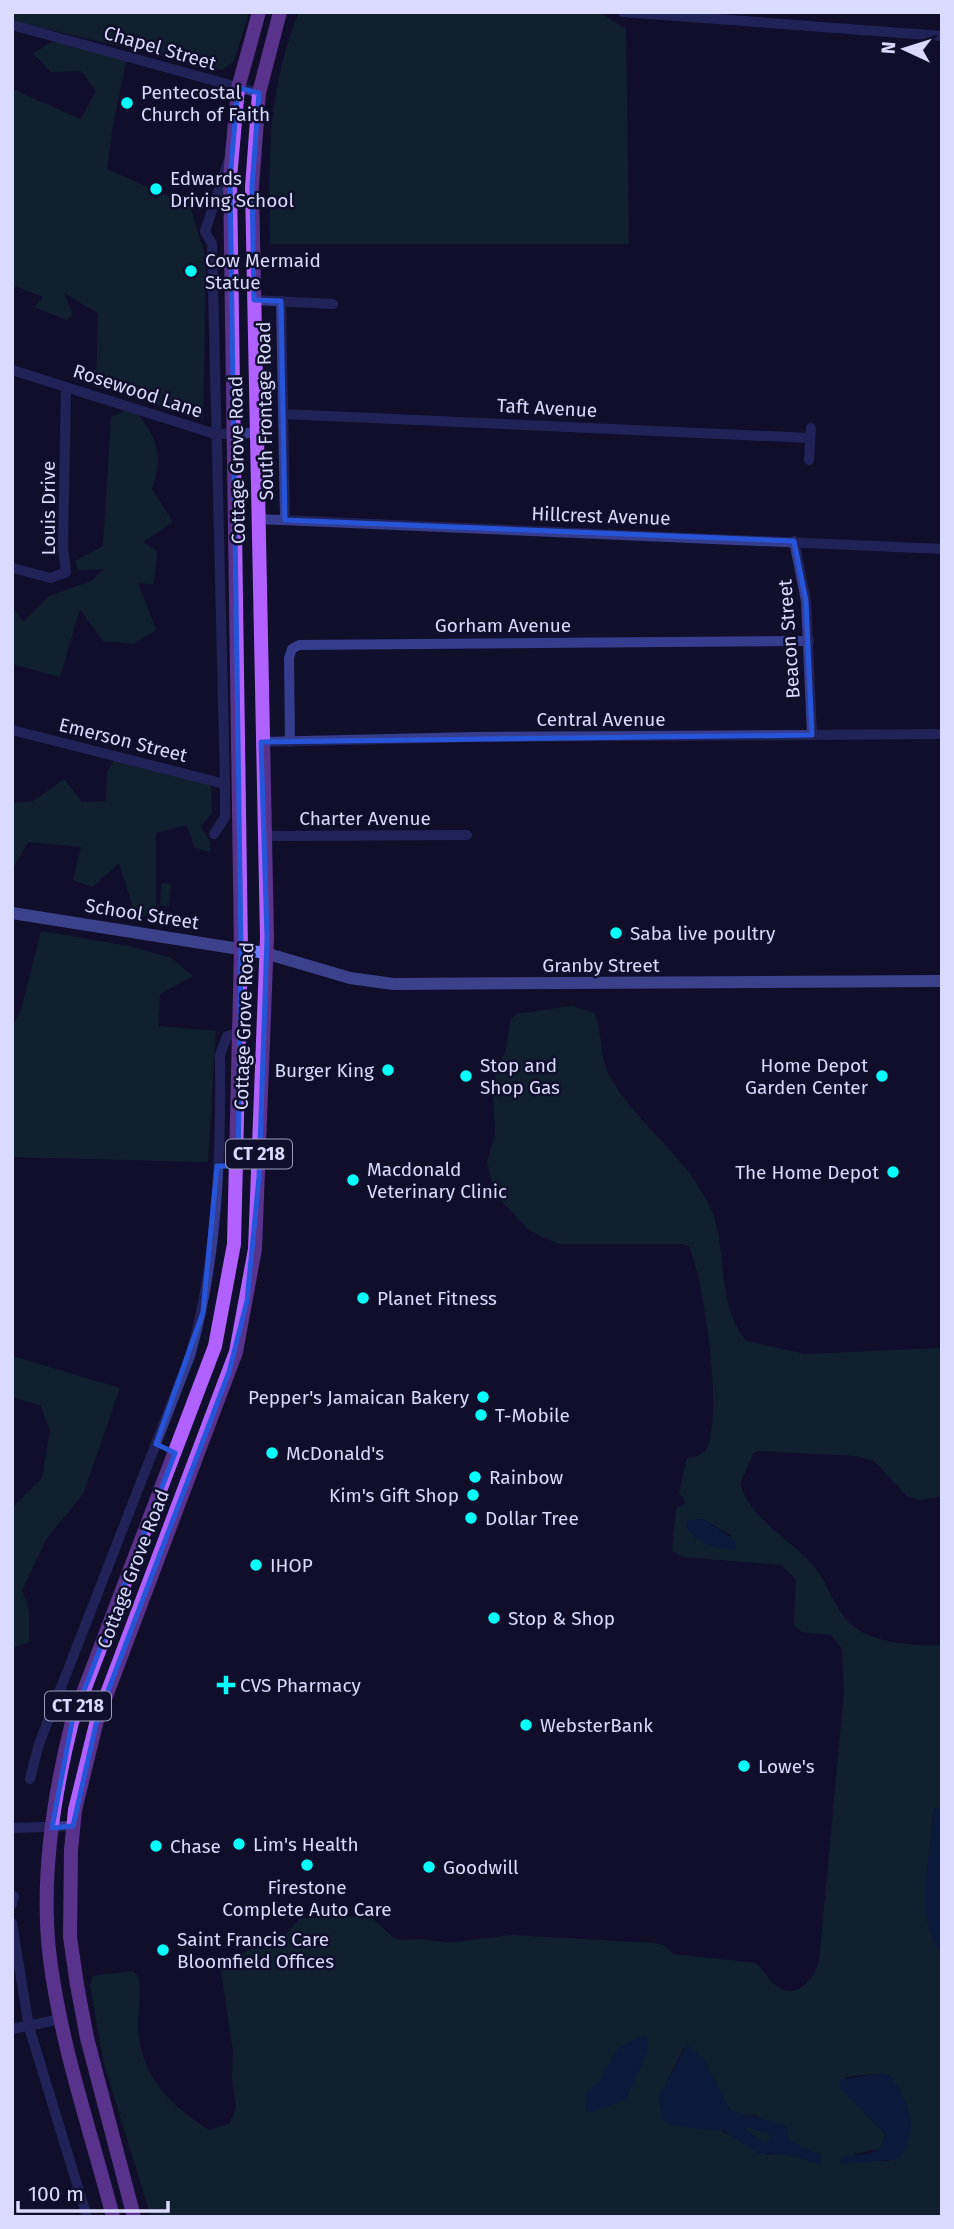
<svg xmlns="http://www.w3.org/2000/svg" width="954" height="2229" viewBox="0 0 954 2229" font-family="'Fira Sans',sans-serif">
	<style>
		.green { fill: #113731; fill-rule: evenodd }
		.water { fill: #06294e; fill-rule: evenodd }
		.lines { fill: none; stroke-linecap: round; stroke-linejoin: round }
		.minor { stroke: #363d8f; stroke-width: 10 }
		.secondary { stroke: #717eff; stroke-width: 12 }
		.primary { stroke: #b161ff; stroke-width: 14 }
		.marked { fill: none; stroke: #2655da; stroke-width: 5; stroke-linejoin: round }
		.poi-dot { fill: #06fffa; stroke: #100f2c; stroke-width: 2.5 }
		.labels { text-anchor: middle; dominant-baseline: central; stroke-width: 5; stroke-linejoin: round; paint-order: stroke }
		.shield { fill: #100f2c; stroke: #9d9dc0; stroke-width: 2 }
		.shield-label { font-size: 18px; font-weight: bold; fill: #dadaff }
		.street-label { font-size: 19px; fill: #dadaff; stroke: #100f2c }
		.poi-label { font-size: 19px; fill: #dadaff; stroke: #100f2c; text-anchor: start }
	</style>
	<rect width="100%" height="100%" fill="#100f2c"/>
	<g class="green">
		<polygon points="12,12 249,12 234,61 222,70 12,21"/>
		<path d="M299 12H598L626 29 629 244H270C269 157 266 95 299 12Z"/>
		<polygon points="59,38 127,57 113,124 107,169 190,206 206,259 203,419 96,386 98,313 64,293 73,315 67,320 34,307 43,297 15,286 12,297 12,89 81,119 96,91 81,71 51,72 33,53"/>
		<path d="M132 408C156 434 165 454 152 489L173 522 143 542 157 551 154 584 138 583 156 630 133 644 103 641 80 609 60 677 12 664V606L23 622 49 596 91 581 104 569 78 570 75 561 103 546 111 417Z"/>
		<polygon points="115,758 211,780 212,813 201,826 211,844 210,852 195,848 187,825 156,833 156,911 137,920 119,863 92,887 73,880 81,847 28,842 12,870 12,803 34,801 64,779 82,802 106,801 107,773"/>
		<polygon points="162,883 171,884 169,906 160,905"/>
		<polygon points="41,931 129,946 171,958 193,976 160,994 158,1026 216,1031 208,1162 12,1157 12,1027 21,1010"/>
		<path d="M572 1006 594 1013C603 1033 599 1056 609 1075 635 1123 684 1154 708 1203 730 1245 713 1298 746 1341L805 1354 942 1348V1496L920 1500 907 1496 874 1461 856 1456 759 1451 753 1454 740 1484C752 1521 786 1536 811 1563 828 1581 834 1610 853 1626 873 1643 917 1647 942 1645V1808L933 1809C933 1835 913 1936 942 1949V2217H151L104 2064 90 1986 93 1976 133 1971 138 1976C142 1992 138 2009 138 2025 139 2074 169 2105 209 2130L229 2124 236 2108 232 2076 233 2051 220 1965 251 1949H271L301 1918 370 1916 395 1939 401 1940 421 1939 448 1943 511 1935 651 1943 664 1945 673 1954 756 1963C764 1969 767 1978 774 1984 794 2003 814 1980 819 1962L844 1692 842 1649 831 1635 802 1632 794 1625 796 1580 782 1565 683 1557 672 1551 676 1508 686 1503 679 1492 687 1458C693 1457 702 1456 706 1450 724 1417 704 1280 689 1246L682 1244H559L530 1231 496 1195 487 1162 495 1135 493 1093 497 1065 505 1053 511 1019 517 1014ZM703 1519 731 1535V1550L707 1545 689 1520ZM684 2048 703 2058 730 2110 736 2114 756 2115 821 2164 780 2153 767 2155 658 2098ZM882 2073 889 2075C909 2113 926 2128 889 2161H876L853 2154 880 2149 885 2134 841 2089 845 2077Z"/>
		<polygon points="12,1356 120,1388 83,1494 47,1538 22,1590 29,1611 29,1642 12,1648 12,1508 42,1478 50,1431 41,1406 12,1397"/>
		<polygon points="747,2127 770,2134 770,2140 764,2143 745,2130"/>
	</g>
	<g class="water">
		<path d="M703 1519 735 1540V1550C719 1550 690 1543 686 1524L689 1520Z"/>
		<path d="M940 1807 942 1949H939C913 1915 933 1847 933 1809Z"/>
		<polygon points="643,2035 648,2038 648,2051 626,2100 592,2112 586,2111 585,2094 598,2082 618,2048"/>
		<path d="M687 2045 703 2058 730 2110 782 2124 787 2128 789 2141 821 2155V2164L781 2153 758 2154 724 2131 671 2126 663 2121 658 2098ZM747 2127 769 2134 770 2140 764 2143 745 2130Z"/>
		<path d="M883 2073C893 2077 896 2083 901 2092 913 2116 916 2137 899 2159L843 2164 840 2162 843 2156 867 2154 880 2149 885 2134 841 2089 839 2080Z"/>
	</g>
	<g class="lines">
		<g class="minor">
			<polyline points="623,12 942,36"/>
			<polyline points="12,25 259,93"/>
			<polyline points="254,300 333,304"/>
			<polyline points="281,301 285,520"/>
			<polyline points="12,370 215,434 256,433"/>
			<polyline points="283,414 810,438"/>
			<polyline points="809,460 811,428"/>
			<polyline points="258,519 942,549"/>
			<polyline points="794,541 806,601 812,735"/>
			<polyline points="12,568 51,578 66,572 63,548 66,387"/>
			<polyline points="12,730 225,784"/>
			<polyline points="261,742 474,737 942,734"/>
			<polyline points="290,742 289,658 292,649 299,645 809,641"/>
			<polyline points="214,834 225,817 225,784 212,244 205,231 228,162"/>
			<polyline points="264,836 467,835"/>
			<path d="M30 1779 39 1744 190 1356C218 1259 221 1156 220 1055L227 1036 239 1033"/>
			<polyline points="12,1828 73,1826"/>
			<polyline points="12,1904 14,1896"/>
			<polyline points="12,1923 29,2027 87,2217"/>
			<polyline points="12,2029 61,2019"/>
		</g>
		<polyline class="secondary" points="12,913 265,953 350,978 393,984 942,981"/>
		<g class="primary">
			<path d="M113 2217C91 2132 61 2046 50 1959 40 1881 53 1798 72 1722L215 1346 234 1244 241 950 230 178 238 88 259 12"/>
			<polyline points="134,2217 87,2038 77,1985 70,1937 71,1850 75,1810 97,1720 236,1352 255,1249 267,937 252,187 259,93 280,12"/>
		</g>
	</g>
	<path d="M0 0H954V2229H0ZM238 88 259 93 252 187 254 300 281 301 285 520 794 541 806 601 812 735 261 742 267 937 259 1177 247 1301 229 1372 97 1720 73 1826 52 1828 72 1722 175 1453 156 1444 203 1312 217 1166H238L241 950 230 178Z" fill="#100f2c" fill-opacity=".55" fill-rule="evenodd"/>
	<path class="marked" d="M238 88 259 93 252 187 254 300 281 301 285 520 794 541 806 601 812 735 261 742 267 937 259 1177 247 1301 229 1372 97 1720 73 1826 52 1828 72 1722 175 1453 156 1444 203 1312 217 1166H238L241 950 230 178Z"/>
	<g class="poi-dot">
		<circle cx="127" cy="103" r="7"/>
		<circle cx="156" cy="189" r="7"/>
		<circle cx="191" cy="271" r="7"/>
		<circle cx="616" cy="933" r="7"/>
		<circle cx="388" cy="1070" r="7"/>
		<circle cx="466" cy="1076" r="7"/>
		<circle cx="882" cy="1076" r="7"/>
		<circle cx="893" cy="1172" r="7"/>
		<circle cx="353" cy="1180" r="7"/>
		<circle cx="363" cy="1298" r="7"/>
		<circle cx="483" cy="1397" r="7"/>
		<circle cx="481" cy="1415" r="7"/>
		<circle cx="272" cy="1453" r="7"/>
		<circle cx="475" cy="1477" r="7"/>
		<circle cx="473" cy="1495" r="7"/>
		<circle cx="471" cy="1518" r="7"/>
		<circle cx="256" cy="1565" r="7"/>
		<circle cx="494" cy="1618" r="7"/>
		<path d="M222.5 1674.5h7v7h7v7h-7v7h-7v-7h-7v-7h7z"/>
		<circle cx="526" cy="1725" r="7"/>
		<circle cx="744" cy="1766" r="7"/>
		<circle cx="239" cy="1844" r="7"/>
		<circle cx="156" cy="1846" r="7"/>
		<circle cx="307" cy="1865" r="7"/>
		<circle cx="429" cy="1867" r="7"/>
		<circle cx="163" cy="1950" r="7"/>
	</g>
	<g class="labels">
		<g class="shield">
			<rect x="226" y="1139.5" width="66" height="29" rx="5"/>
			<rect x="45" y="1691.5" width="66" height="29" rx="5"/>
		</g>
		<g class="shield-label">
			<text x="259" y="1154">CT 218</text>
			<text x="78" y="1706">CT 218</text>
		</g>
		<g class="street-label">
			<text transform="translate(160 48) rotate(16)">Chapel Street</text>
			<text transform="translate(138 391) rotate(18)">Rosewood Lane</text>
			<text transform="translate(547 408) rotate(3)">Taft Avenue</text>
			<text transform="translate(265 411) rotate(-91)">South Frontage Road</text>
			<text transform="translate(237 460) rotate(-91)">Cottage Grove Road</text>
			<text transform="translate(48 508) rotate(-90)">Louis Drive</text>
			<text transform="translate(601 516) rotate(2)">Hillcrest Avenue</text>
			<text x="503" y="625">Gorham Avenue</text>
			<text transform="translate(789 639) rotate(-94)">Beacon Street</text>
			<text x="601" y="719">Central Avenue</text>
			<text transform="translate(123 740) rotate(14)">Emerson Street</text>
			<text x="365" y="818">Charter Avenue</text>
			<text transform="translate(142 914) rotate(9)">School Street</text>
			<text x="601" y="965">Granby Street</text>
			<text transform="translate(244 1026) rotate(-88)">Cottage Grove Road</text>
			<text transform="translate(133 1569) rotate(-69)">Cottage Grove Road</text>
		</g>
		<g class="poi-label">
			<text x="141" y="92">Pentecostal<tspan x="141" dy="22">Church of Faith</tspan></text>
			<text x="170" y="178">Edwards<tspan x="170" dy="22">Driving School</tspan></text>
			<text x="205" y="260">Cow Mermaid<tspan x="205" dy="22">Statue</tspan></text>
			<text x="630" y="933">Saba live poultry</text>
			<text x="480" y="1065">Stop and<tspan x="480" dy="22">Shop Gas</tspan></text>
			<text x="868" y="1065" text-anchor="end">Home Depot<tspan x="868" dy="22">Garden Center</tspan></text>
			<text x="374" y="1070" text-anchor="end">Burger King</text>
			<text x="367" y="1169">Macdonald<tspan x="367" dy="22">Veterinary Clinic</tspan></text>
			<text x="879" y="1172" text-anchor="end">The Home Depot</text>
			<text x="377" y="1298">Planet Fitness</text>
			<text x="469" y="1397" text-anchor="end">Pepper's Jamaican Bakery</text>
			<text x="495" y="1415">T-Mobile</text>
			<text x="286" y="1453">McDonald's</text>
			<text x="489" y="1477">Rainbow</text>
			<text x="459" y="1495" text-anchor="end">Kim's Gift Shop</text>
			<text x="485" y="1518">Dollar Tree</text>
			<text x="270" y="1565">IHOP</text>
			<text x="508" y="1618">Stop &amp; Shop</text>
			<text x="240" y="1685">CVS Pharmacy</text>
			<text x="540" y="1725">WebsterBank</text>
			<text x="758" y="1766">Lowe's</text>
			<text x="253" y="1844">Lim's Health</text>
			<text x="170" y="1846">Chase</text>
			<text x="443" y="1867">Goodwill</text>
			<text x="307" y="1887" text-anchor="middle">Firestone<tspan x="307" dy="22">Complete Auto Care</tspan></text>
			<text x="177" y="1939">Saint Francis Care<tspan x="177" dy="22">Bloomfield Offices</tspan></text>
		</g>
	</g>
	<rect width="954" height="2229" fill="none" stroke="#dadaff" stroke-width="28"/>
	<g transform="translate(905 49) rotate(274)" stroke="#100f2c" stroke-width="5" paint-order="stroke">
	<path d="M0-5L12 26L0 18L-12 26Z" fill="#dadaff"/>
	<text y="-10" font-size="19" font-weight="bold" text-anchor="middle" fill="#dadaff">N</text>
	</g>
	<path d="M18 2201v10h150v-10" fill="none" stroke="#dadaff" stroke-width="3.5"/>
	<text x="28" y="2201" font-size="21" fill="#dadaff" stroke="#100f2c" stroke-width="5" paint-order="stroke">100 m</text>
</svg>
